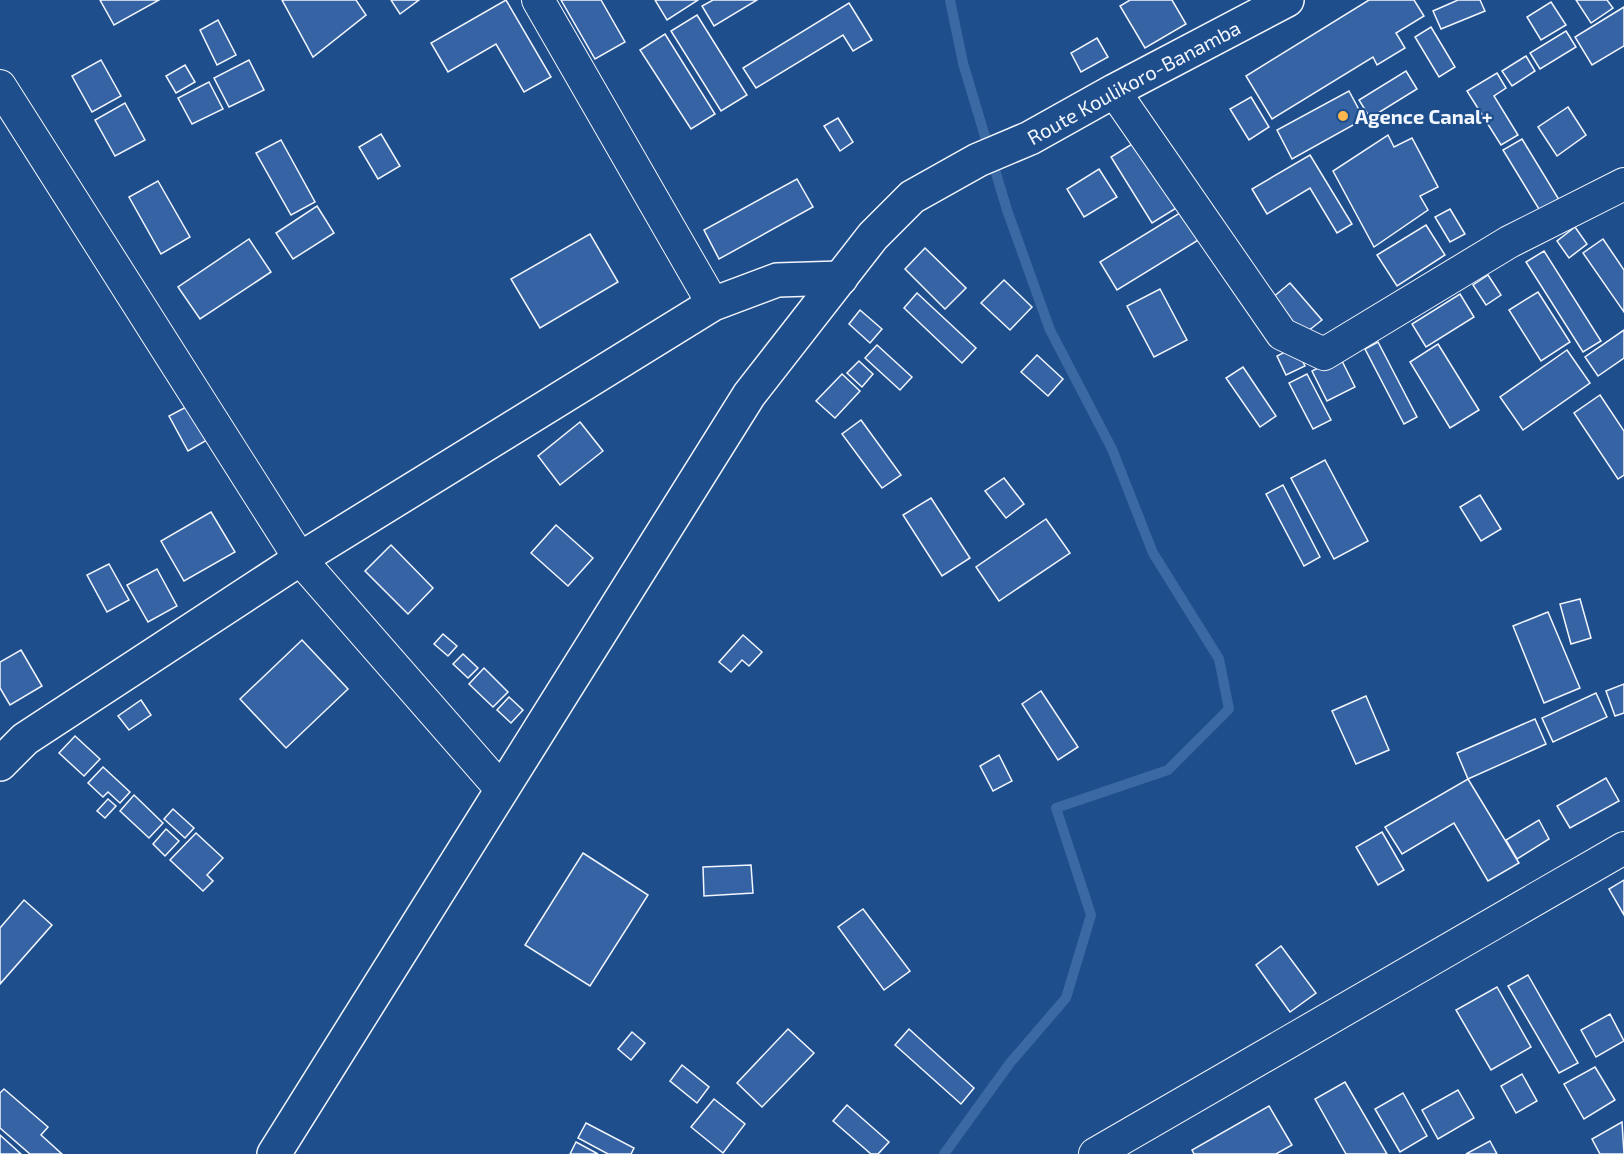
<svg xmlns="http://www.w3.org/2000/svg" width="1624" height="1154" viewBox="0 0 1624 1154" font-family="'Exo 2',sans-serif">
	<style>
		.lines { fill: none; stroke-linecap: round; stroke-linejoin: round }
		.stream { stroke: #3b69a3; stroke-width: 10 }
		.building { fill: #3563a3; stroke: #f2f6ff; stroke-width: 1.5 }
		.minor-casing { stroke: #f2f6ff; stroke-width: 34 }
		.tertiary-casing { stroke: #f2f6ff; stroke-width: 36 }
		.primary-casing { stroke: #f2f6ff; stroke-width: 36 }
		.minor { stroke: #1f4e8c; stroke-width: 32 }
		.tertiary { stroke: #1f4e8c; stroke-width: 33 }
		.primary { stroke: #1f4e8c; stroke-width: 33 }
		.poi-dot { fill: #ffb74d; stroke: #1f4e8c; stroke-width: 2 }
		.labels { text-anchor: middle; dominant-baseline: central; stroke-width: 4.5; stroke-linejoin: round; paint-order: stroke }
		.street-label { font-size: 20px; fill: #f2f6ff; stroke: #1f4e8c }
		.poi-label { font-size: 20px; font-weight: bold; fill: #f2f6ff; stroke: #1f4e8c; text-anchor: start }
	</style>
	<rect width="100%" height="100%" fill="#1f4e8c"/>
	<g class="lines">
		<polyline class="stream" points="944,1154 1010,1063 1066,998 1091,915 1056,808 1168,770 1229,709 1219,659 1153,553 1112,449 1050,330 1007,210 963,63 950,0"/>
	</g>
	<g class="building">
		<polygon points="100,0 159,0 114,25"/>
		<polygon points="282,0 356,0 366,15 313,57"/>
		<polygon points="391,0 419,0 400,14"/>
		<polygon points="506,0 551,77 524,92 496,44 448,72 431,43"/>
		<polygon points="561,0 601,0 625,42 595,59"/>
		<polygon points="655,0 698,0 667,20"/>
		<polygon points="713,0 757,0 714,26 702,6"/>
		<polygon points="1130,0 1172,0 1186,24 1145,48 1120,6"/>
		<polygon points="1369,0 1414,0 1424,16 1396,33 1405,48 1377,65 1373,57 1272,119 1246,76"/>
		<polygon points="1458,0 1480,0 1485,11 1441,29 1433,11"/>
		<polygon points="1576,0 1607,0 1613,8 1591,23"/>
		<polygon points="1551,2 1566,25 1541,40 1527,17"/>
		<polygon points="849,3 872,40 853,51 843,35 756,88 743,68"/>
		<polygon points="1624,7 1624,46 1592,65 1575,37"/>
		<polygon points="697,15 747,95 721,111 671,31"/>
		<polygon points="218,20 236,55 217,65 200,30"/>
		<polygon points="1431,27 1455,67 1439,77 1415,37"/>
		<polygon points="1566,31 1576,47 1540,69 1530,53"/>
		<polygon points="665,34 715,114 691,129 640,50"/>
		<polygon points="1097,38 1108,57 1081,72 1071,53"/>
		<polygon points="1526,56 1535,71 1512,86 1502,71"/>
		<polygon points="101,60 121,96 92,112 72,76"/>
		<polygon points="249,60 264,90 229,107 214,78"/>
		<polygon points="185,65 195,82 176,93 166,76"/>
		<polygon points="1406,71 1417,89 1370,118 1359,100"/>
		<polygon points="1497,73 1506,88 1494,96 1518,135 1501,145 1467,91"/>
		<polygon points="209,82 223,109 192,124 178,98"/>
		<polygon points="1349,91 1364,119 1292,159 1277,130"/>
		<polygon points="1251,97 1269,127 1249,140 1230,109"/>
		<polygon points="125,103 145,140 115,156 95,120"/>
		<polygon points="1568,107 1586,135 1557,156 1538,127"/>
		<polygon points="838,118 853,142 840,151 824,126"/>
		<polygon points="381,134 400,166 378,179 359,147"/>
		<polygon points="1388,135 1394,147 1412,138 1438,187 1420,196 1428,210 1374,247 1333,171"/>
		<polygon points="1522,139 1561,203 1542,214 1503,150"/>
		<polygon points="281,140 315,202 291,215 256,153"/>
		<polygon points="1137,141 1178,207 1152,223 1111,157"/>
		<polygon points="1310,155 1352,224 1337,233 1310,188 1267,214 1252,189"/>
		<polygon points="1099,169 1117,197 1084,217 1067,189"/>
		<polygon points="797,179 813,207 719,259 704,230"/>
		<polygon points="158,181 190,237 161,254 129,197"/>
		<polygon points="317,206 334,233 293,259 276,233"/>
		<polygon points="1450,209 1465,234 1450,242 1435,217"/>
		<polygon points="1183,211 1200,239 1117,290 1100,262"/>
		<polygon points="1426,225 1445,255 1397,286 1377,255"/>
		<polygon points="1575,227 1587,244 1569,258 1557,241"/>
		<polygon points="590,234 618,282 540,328 511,279"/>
		<polygon points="249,239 271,272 200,319 178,287"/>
		<polygon points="1603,239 1624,270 1624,312 1583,253"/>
		<polygon points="925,248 966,288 945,309 905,269"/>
		<polygon points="1544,251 1601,341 1583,352 1526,262"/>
		<polygon points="1488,275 1501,295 1486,305 1473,285"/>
		<polygon points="1004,280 1032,307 1010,330 981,303"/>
		<polygon points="1290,283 1322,320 1303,335 1272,298"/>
		<polygon points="1160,289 1187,340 1154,357 1127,306"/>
		<polygon points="1538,292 1570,342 1541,361 1509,310"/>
		<polygon points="917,293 976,348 962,363 904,308"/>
		<polygon points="1460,294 1474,317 1426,347 1412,324"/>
		<polygon points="860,310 882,329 870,343 849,324"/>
		<polygon points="1624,330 1624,358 1598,376 1585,357"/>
		<polygon points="1378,342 1417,417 1404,424 1365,349"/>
		<polygon points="1438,344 1479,410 1450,428 1410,362"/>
		<polygon points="877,345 912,377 900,390 865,358"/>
		<polygon points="1295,347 1305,366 1286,375 1277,356"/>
		<polygon points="1567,350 1590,383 1523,430 1500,397"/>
		<polygon points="1037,355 1063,379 1048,396 1021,372"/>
		<polygon points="1340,357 1355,387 1327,401 1312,371"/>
		<polygon points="859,361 873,374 862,387 847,373"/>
		<polygon points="1243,367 1276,416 1260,427 1226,378"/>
		<polygon points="842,374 860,391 835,418 816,401"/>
		<polygon points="1307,374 1331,420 1313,429 1289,383"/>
		<polygon points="1600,395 1624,431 1624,475 1618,479 1574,413"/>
		<polygon points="188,406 207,440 188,451 169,416"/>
		<polygon points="861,420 901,475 882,488 842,434"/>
		<polygon points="580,422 603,451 560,485 538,456"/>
		<polygon points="1325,460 1368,541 1334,559 1291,478"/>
		<polygon points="1004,478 1024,504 1006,518 985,491"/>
		<polygon points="1283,485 1320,557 1304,566 1266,494"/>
		<polygon points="1480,495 1501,529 1481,541 1460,507"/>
		<polygon points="931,498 970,558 942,576 903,515"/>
		<polygon points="211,512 235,552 184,581 161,541"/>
		<polygon points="1046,519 1070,553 999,601 976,567"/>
		<polygon points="556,525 593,558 568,586 531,553"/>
		<polygon points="391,545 433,588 408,614 365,571"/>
		<polygon points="109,564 129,600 107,612 87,575"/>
		<polygon points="157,569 177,606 148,622 127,585"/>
		<polygon points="1580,599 1591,638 1571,644 1560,604"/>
		<polygon points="1548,612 1580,688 1544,703 1513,626"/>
		<polygon points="443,634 457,646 448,656 434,644"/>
		<polygon points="743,635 762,652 749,666 742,660 731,672 719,662"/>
		<polygon points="302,640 348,689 286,748 240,699"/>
		<polygon points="21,650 42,686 10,705 0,688 0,662"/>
		<polygon points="463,654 478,668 468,678 453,664"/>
		<polygon points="484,668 508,692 493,707 469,684"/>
		<polygon points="1624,684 1624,713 1615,716 1606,691"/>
		<polygon points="1041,691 1078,747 1058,760 1022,704"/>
		<polygon points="1596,693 1607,717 1553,742 1542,718"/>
		<polygon points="1366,696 1389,750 1356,764 1332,711"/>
		<polygon points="509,697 523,710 511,723 497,710"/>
		<polygon points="141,700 151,715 129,730 118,716"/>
		<polygon points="1535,719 1546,744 1468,779 1457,753"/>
		<polygon points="75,736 100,759 84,776 59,753"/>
		<polygon points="999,755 1012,781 993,791 980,766"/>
		<polygon points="103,767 130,792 120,803 108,792 103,797 88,783"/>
		<polygon points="1606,778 1619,801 1570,828 1557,806"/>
		<polygon points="1468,779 1519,863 1488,881 1454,823 1402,854 1385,827"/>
		<polygon points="134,795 163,823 149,838 120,811"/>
		<polygon points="108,799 116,806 105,818 97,811"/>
		<polygon points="173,809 194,828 185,838 164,819"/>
		<polygon points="1539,820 1549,839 1517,859 1506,840"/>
		<polygon points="166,829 179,841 165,856 153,844"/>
		<polygon points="1382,832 1404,870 1378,885 1356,847"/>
		<polygon points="196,833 223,858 207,875 213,881 203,891 170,860"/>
		<polygon points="583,853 648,895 590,986 525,945"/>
		<polygon points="751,865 753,893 704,896 703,867"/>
		<polygon points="1624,880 1624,915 1609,889"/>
		<polygon points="24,900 52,925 0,984 0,928"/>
		<polygon points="863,909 910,971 884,990 838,927"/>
		<polygon points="1281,946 1316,993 1290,1012 1256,965"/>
		<polygon points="1528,975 1578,1063 1559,1073 1508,986"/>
		<polygon points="1497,987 1531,1047 1491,1070 1456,1010"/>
		<polygon points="1610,1014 1624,1041 1596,1057 1581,1030"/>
		<polygon points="788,1029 814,1053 762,1107 737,1083"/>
		<polygon points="909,1029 974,1088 961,1104 895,1045"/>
		<polygon points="632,1032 645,1043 631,1060 618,1049"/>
		<polygon points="682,1065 709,1087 697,1103 670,1081"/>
		<polygon points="1595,1067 1615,1100 1584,1119 1564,1084"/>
		<polygon points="1522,1074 1537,1101 1516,1113 1501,1086"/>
		<polygon points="1345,1082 1387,1154 1346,1154 1315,1099"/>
		<polygon points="4,1089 48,1127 41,1135 62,1154 30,1154 0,1128 0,1093"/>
		<polygon points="1458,1090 1474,1118 1438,1139 1422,1110"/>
		<polygon points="1403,1093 1427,1136 1400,1152 1375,1109"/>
		<polygon points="714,1099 745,1124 723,1153 691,1127"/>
		<polygon points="847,1105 889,1142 878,1154 871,1154 833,1121"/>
		<polygon points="1269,1106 1292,1145 1276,1154 1194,1154 1192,1150"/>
		<polygon points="1622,1122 1624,1154 1600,1154 1592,1139"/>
		<polygon points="586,1123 634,1148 631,1154 608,1154 578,1138"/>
		<polygon points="0,1135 21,1154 0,1154"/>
		<polygon points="1490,1141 1497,1154 1466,1154"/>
		<polygon points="576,1142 598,1154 570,1154"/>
	</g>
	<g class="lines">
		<g class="minor-casing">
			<g id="minor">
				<polyline points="538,0 713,304"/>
				<polyline points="0,86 300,559 502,790"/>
				<polyline points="1114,91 1282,334 1324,354 1509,242 1624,184"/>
				<polyline points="1095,1154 1624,848"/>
			</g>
		</g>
		<g class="tertiary-casing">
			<polyline id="tertiary" points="0,764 25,739 300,559 713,304 777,280 841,278"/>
		</g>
		<g class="primary-casing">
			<g id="primary">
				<path id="s1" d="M274 1154 749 395 873 236 912 197 978 160 1030 138 1114 91 1287 0"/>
			</g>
		</g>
		<use href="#minor" class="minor"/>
		<use href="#tertiary" class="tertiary"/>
		<use href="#primary" class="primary"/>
	</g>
	<circle class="poi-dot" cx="1343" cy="116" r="6"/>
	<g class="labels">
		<g class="street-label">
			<text stroke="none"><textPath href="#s1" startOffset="1402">Route Koulikoro-Banamba</textPath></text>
		</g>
		<g class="poi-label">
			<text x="1355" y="116">Agence Canal+</text>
		</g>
	</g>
</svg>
